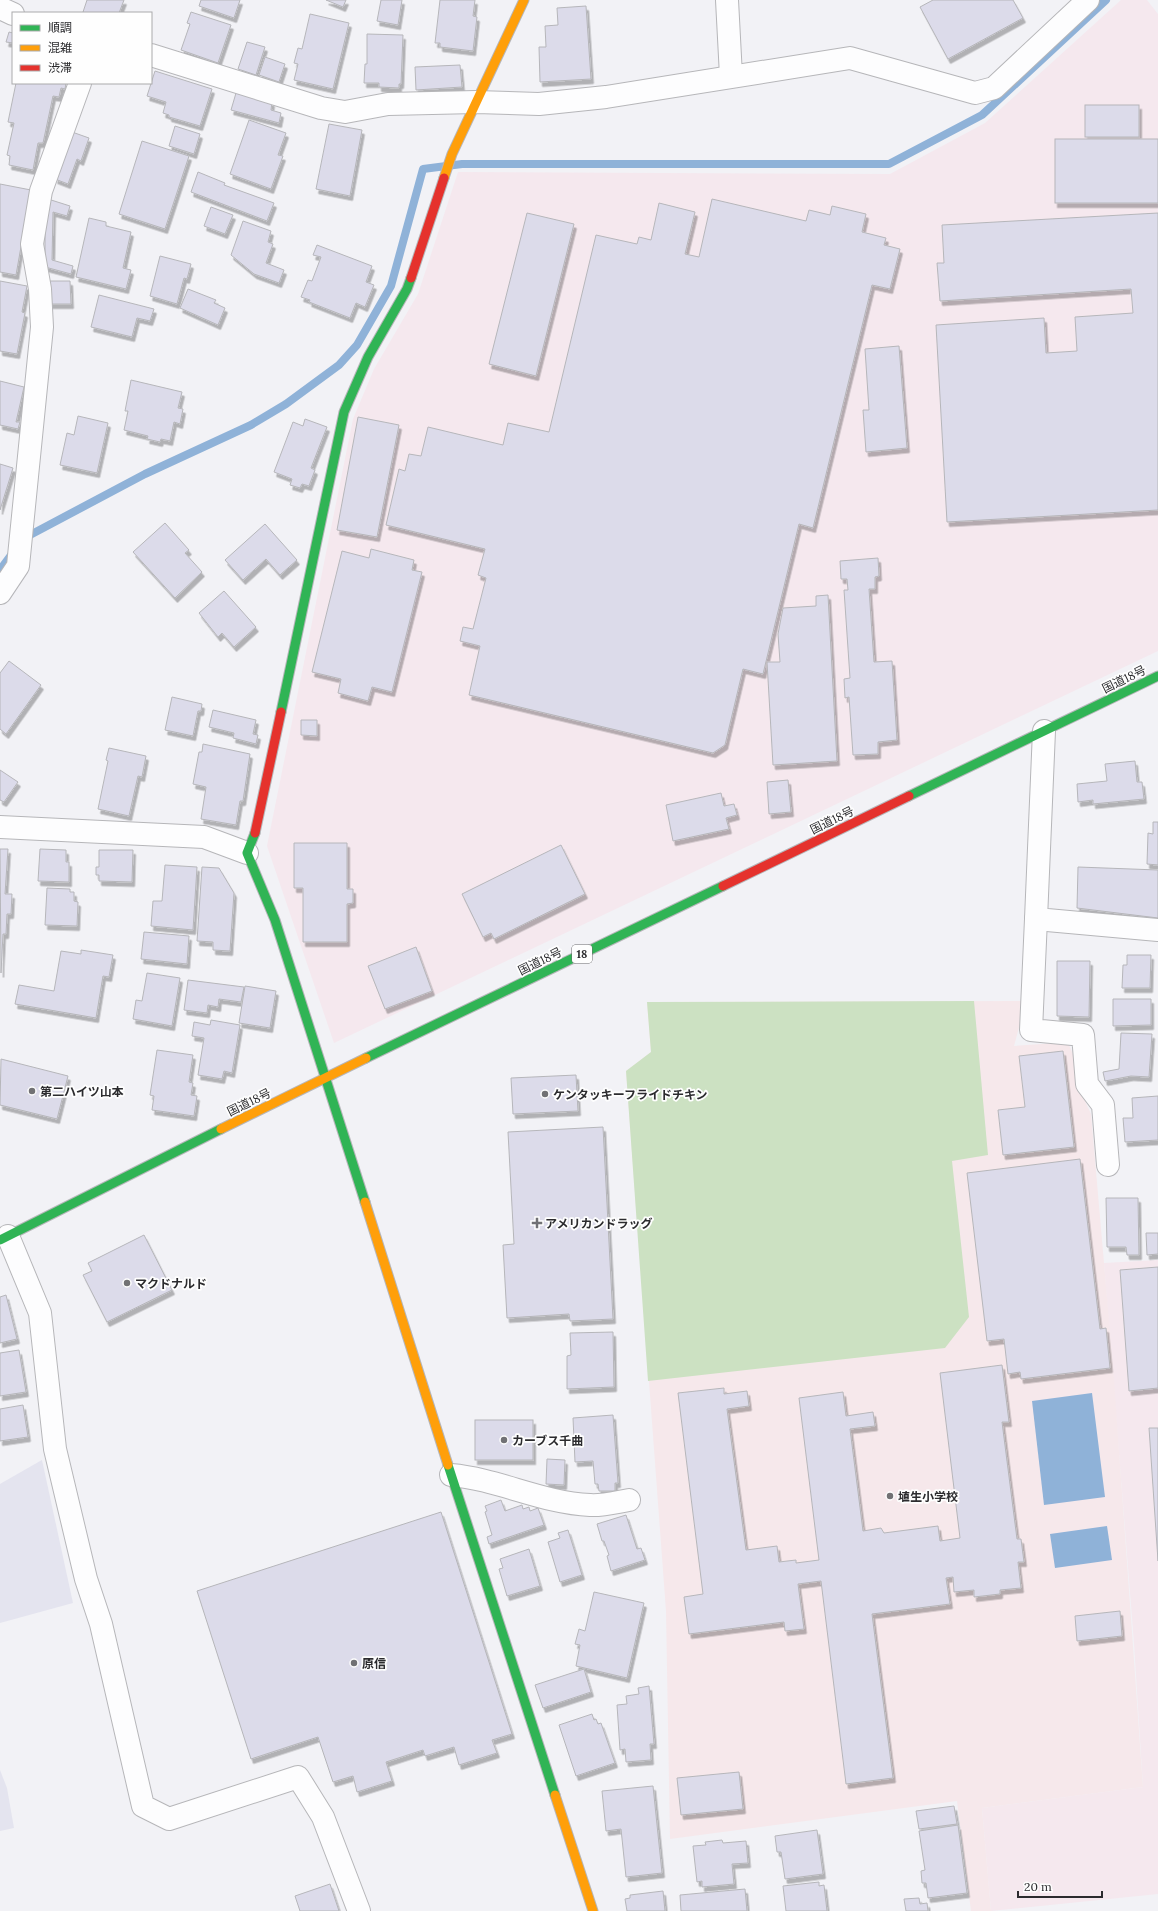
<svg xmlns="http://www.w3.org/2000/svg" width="1158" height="1911" viewBox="0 0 1158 1911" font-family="Lora,'Noto Sans JP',serif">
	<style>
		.built { fill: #e4e4ef }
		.industrial { fill: #f5e8ee }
		.education { fill: #f6e8eb }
		.green { fill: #cce1c2 }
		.water { fill: #8fb2d8 }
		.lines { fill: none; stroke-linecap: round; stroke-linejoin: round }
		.stream { stroke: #8fb2d8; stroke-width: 8 }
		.building { fill: #dcdbea; stroke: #b6b6ba; filter: url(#shadow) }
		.street-casing { stroke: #b6b6b9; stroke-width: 24 }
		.fast-casing { stroke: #b6b6b9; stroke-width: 11 }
		.slow-casing { stroke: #b6b6b9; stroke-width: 11 }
		.jam-casing { stroke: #b6b6b9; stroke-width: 11 }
		.street { stroke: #fdfdfe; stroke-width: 22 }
		.fast { stroke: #30b455; stroke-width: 9 }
		.slow { stroke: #ff9f0a; stroke-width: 9 }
		.jam { stroke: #e5322d; stroke-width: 9 }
		.poi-dot { fill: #717174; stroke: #fefefe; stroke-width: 1.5 }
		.labels { text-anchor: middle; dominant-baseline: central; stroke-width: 3.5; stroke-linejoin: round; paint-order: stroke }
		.shield { fill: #fefefe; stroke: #6a6a6c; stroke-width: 1 }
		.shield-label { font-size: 11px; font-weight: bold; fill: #2b2b2e }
		.street-label { font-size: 12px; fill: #2b2b2e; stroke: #fefefe }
		.poi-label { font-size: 12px; font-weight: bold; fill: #2b2b2e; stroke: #fefefe; text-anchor: start }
	</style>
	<defs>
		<filter id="shadow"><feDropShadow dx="2.5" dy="4.5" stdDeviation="0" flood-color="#0004"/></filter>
	</defs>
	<rect width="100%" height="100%" fill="#f2f2f6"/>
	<g class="built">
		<polygon points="42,1460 73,1603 0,1623 0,1484"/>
		<polygon points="0,1770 7,1788 14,1828 0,1831"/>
	</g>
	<g class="industrial">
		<polygon points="1121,0 1147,0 1158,14 1158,651 334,1043 267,846 353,419 374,369 418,294 458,172 890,174 985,123"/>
		<polygon points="1158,1260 1158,1894 991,1911 982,1808 1143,1787 1134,1643 1104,1263"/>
	</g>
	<polygon class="education" points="1021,1001 1021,1020 1014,1046 1056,1043 1069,1045 1075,1059 1079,1088 1091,1114 1113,1366 1143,1787 982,1808 991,1911 971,1911 957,1801 670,1839 666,1611 626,1071 651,1052 647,1002"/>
	<polygon class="green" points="974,1001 988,1155 952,1161 969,1317 945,1348 648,1381 626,1071 651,1052 647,1002"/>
	<g class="water">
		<polygon points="1092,1393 1105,1497 1044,1505 1032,1401"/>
		<polygon points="1107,1526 1112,1560 1055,1568 1050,1534"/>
	</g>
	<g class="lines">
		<g class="stream">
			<polyline points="25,540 30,535 145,474 251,425 286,404 339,365 357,345 391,286 423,169 462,164 889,164 982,115 1106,0"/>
			<polyline points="0,570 14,551"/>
		</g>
	</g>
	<g class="building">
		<polygon points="87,0 124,0 119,13 85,13 83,12"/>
		<polygon points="201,0 240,0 234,18 199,6"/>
		<polygon points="326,0 346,0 343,7"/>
		<polygon points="381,0 402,0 398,25 377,21"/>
		<polygon points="440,0 475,0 473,16 477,17 473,51 440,47 440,43 435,43"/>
		<polygon points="933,0 1013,0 1023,18 948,59 920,7"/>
		<polygon points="586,6 591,79 540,82 539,47 546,47 545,26 558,25 557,8"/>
		<polygon points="191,12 231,25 218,63 181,50 190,24 187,23"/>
		<polygon points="310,14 349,23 333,89 294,80 298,64 294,63 298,48 302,49"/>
		<polygon points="9,32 13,33 13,43 6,42"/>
		<polygon points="367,34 403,35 401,84 399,84 399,88 379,87 379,83 364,83 365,64 367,64"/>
		<polygon points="247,42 265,47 256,75 238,69"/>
		<polygon points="265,57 285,64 279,82 259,75"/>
		<polygon points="460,65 462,87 416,90 415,67"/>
		<polygon points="155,71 212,89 200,126 169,117 169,115 163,113 166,102 147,96"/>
		<polygon points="16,83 66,83 65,89 61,88 59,97 53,96 43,143 38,143 33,170 9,165 10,156 7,155 14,123 8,122"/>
		<polygon points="236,93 272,102 271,110 281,113 279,123 231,110"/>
		<rect x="1085" y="105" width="54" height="32"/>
		<polygon points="249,120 286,133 278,155 283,156 271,189 230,174"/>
		<polygon points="329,124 362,130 350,196 316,189"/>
		<polygon points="175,126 200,134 194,154 169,146"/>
		<polygon points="72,132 89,138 81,161 77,159 68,184 55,179"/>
		<rect x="1055" y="139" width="103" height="64"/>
		<polygon points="142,141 189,156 165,229 119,214"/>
		<polygon points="198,172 225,183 224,185 274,203 267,221 191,192"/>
		<polygon points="0,184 31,190 16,275 0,272"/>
		<polygon points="48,199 70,206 67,216 53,212 52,260 73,266 71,274 45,267 45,209"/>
		<polygon points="712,199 806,221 809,210 830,215 832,206 866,214 862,232 886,238 884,245 900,249 890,289 872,285 813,528 799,524 763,674 743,669 725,745 713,753 469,695 480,646 460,641 463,627 473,629 486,578 478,575 485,549 386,525 399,469 405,471 409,454 421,456 428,427 503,445 508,423 549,432 596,235 637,244 639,237 651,240 659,203 695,212 685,254 699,257"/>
		<polygon points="211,207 233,215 225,234 204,226"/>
		<polygon points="527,213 574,224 536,376 489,364"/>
		<polygon points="1158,213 1158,510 947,522 936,325 1044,318 1046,353 1077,351 1075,317 1133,313 1131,289 940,301 937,263 944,263 942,225"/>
		<polygon points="89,218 106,222 106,226 131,232 123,268 131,270 126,289 76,277"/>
		<polygon points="243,221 271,231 268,242 273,244 266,263 284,270 279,283 254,274 231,255"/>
		<polygon points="317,245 372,266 366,282 374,285 365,307 356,303 350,318 309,302 310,300 301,297 308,280 312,281 321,257 313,255"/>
		<polygon points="160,256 191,264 187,279 184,278 177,304 150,296"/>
		<polygon points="0,281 27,286 22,312 25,313 17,354 0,351"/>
		<polygon points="50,281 70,281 71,304 50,304"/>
		<polygon points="188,289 216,300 214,303 225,308 218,325 180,308"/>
		<polygon points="99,295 154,309 150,321 137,318 132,337 91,327"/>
		<polygon points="899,346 907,448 866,452 863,410 869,410 865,349"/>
		<polygon points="131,380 182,392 178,408 183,409 180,424 174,422 170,441 161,439 160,442 147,439 148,436 124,430 128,411 125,411"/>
		<polygon points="0,381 24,387 16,422 20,422 18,429 0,425"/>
		<polygon points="78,416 108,423 97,473 60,465 67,433 74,435"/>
		<polygon points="358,417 399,425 377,537 337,530"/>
		<polygon points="305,419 327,427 311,468 315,470 309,486 302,484 300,488 290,485 292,479 274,472 293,422 303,426"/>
		<polygon points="0,464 13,468 0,510"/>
		<polygon points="165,523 189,550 185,553 202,572 175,598 133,552"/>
		<polygon points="265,524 297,560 280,575 266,559 243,580 225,560"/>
		<polygon points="371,549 414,560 412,570 422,572 392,692 372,687 368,701 338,693 341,679 312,672 342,551 369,558"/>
		<polygon points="878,558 879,576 875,577 875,589 869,589 874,662 892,661 897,740 878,742 878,754 853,755 849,697 845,698 844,679 850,678 844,590 848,590 847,579 841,579 840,561"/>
		<polygon points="224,591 256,627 234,647 222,633 218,637 199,613"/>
		<polygon points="828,595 837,761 773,765 767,662 780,662 778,634 783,608 816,606 816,596"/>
		<polygon points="9,661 41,685 6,734 0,729 0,673"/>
		<polygon points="172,697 202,704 201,711 198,711 193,736 165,730"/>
		<polygon points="213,710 256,720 253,734 258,735 256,744 233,738 234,733 209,727"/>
		<polygon points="301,720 317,720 317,736 301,735"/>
		<polygon points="203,744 250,754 243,801 240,801 236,825 201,819 206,787 193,784 199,752 202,752"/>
		<polygon points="109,748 146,756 142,777 138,776 129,816 98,809 108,761 106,760"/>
		<polygon points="1135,761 1137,782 1142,782 1144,799 1093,804 1093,800 1078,802 1077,784 1107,781 1105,764"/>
		<polygon points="0,770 18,782 4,802 0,800"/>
		<polygon points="788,780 791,812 769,814 767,782"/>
		<polygon points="721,793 724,806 734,804 737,815 726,818 729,829 673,841 666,805"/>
		<polygon points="1153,822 1158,822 1158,865 1147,864 1148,833 1153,834"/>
		<polygon points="294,843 347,843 347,889 353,889 353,903 347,904 347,942 303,942 303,888 294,888"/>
		<polygon points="561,845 585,894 494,939 491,933 483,937 462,894"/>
		<polygon points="0,849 8,849 5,894 12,894 11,914 7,914 6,934 3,934 1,973"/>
		<polygon points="40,849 66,850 66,862 69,862 69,882 38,881"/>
		<polygon points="99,850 133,850 132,882 99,881 99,875 96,875 96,867 99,867"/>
		<polygon points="165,865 197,867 193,930 151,926 153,901 162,901"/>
		<polygon points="202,867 219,868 234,893 230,951 213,950 213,942 197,941"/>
		<polygon points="1078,867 1158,870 1158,918 1077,908"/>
		<polygon points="47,888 70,889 70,892 74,892 74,901 78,902 77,926 45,925"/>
		<polygon points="144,932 189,936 187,964 141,959"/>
		<polygon points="416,947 432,991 385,1009 368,966"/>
		<polygon points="81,950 113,955 109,977 103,976 96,1018 15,1004 19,985 54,991 61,951 81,954"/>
		<polygon points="1127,955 1151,955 1150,988 1122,988 1123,965 1127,965"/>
		<polygon points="1057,961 1090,961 1089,1017 1057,1016"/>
		<polygon points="147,973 180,978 172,1026 133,1019 136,1000 142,1001"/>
		<polygon points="188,980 244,987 241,1002 219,999 218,1007 208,1005 207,1013 184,1010"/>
		<polygon points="245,986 276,991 270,1028 239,1023"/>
		<polygon points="1113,999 1151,999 1151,1025 1113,1026"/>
		<polygon points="211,1020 240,1025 232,1073 224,1071 222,1079 198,1075 204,1038 192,1036 194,1022 210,1025"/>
		<polygon points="1121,1033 1152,1034 1149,1077 1131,1076 1105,1081 1103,1072 1119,1069"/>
		<polygon points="157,1050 193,1055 189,1082 193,1083 191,1095 197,1096 194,1116 152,1110 154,1096 150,1095"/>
		<polygon points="1063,1051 1074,1147 1003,1155 998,1110 1025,1107 1019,1056"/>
		<polygon points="1,1059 68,1076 57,1119 0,1105"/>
		<polygon points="576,1075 578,1111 513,1114 511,1078"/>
		<polygon points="1158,1096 1158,1140 1125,1142 1123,1118 1133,1118 1132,1098"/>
		<polygon points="603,1127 613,1319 570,1321 569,1314 507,1318 503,1245 514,1244 508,1132"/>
		<polygon points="1080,1159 1100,1329 1106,1328 1110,1368 1021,1379 1020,1372 1008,1374 1004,1339 987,1341 967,1173"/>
		<polygon points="1106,1198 1138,1198 1139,1255 1127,1255 1126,1247 1107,1247"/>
		<polygon points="1146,1233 1158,1233 1158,1254 1147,1255"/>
		<polygon points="144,1235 172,1290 107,1322 83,1275 92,1271 88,1263"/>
		<polygon points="1158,1267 1158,1388 1129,1391 1120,1270"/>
		<polygon points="6,1295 17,1339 0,1343 0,1297"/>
		<polygon points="613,1332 614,1387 567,1389 567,1356 571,1355 570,1333"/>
		<polygon points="19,1350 26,1392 0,1396 0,1353"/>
		<polygon points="1002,1365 1009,1422 1002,1422 1017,1539 1021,1539 1024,1562 1018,1562 1021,1588 1000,1590 1000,1594 974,1597 974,1590 954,1592 953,1577 946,1578 950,1604 872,1614 893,1778 846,1784 821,1581 798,1584 804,1629 785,1631 784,1622 689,1634 684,1597 703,1594 678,1393 724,1388 724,1394 747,1391 749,1406 727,1409 746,1550 777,1546 779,1562 796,1560 796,1563 819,1560 799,1398 843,1392 846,1416 873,1412 875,1426 850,1429 863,1531 881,1528 884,1533 938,1526 940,1541 960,1538 940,1373"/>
		<polygon points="23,1405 28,1437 0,1441 0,1409"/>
		<polygon points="613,1415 618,1483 615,1483 615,1491 599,1491 598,1484 595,1484 593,1461 575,1462 573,1418"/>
		<rect x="475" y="1420" width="58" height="40"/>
		<polygon points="1149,1428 1158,1428 1158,1561"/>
		<polygon points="547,1459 565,1460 564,1485 546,1484"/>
		<polygon points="501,1500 505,1511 522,1505 523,1509 529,1507 530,1511 538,1508 544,1525 489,1544 487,1537 492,1535 485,1512 487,1511 485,1506"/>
		<polygon points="441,1512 512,1734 492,1740 497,1753 459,1765 454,1747 425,1756 423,1750 386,1762 392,1781 357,1792 353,1776 333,1782 318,1737 251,1759 197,1591"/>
		<polygon points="626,1515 637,1549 641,1548 645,1560 611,1571 607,1556 609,1555 604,1541 602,1541 597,1524"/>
		<polygon points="568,1530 582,1575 560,1582 548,1542 560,1538 558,1533"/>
		<polygon points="529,1549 540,1586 507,1596 499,1569 503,1568 500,1559"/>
		<polygon points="594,1592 644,1603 627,1678 576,1666 580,1645 575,1644 579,1629 585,1631"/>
		<polygon points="1120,1611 1122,1636 1077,1641 1075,1616"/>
		<polygon points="584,1669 591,1692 543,1708 535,1685"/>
		<polygon points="649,1686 654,1744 650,1744 651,1760 626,1762 625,1749 620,1750 617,1705 627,1704 626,1696 639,1694 638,1688"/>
		<polygon points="592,1714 594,1720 596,1719 598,1724 601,1723 615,1763 576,1776 559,1725"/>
		<polygon points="739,1772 743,1809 681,1815 677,1778"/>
		<polygon points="653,1786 662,1873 626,1877 621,1829 606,1831 602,1791"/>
		<polygon points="954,1806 957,1824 919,1829 916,1811"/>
		<polygon points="958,1825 967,1893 928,1898 926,1883 922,1883 921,1871 925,1870 919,1831"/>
		<polygon points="817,1830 823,1874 785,1879 781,1852 777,1852 775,1836"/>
		<polygon points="722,1840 723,1843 746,1841 748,1863 732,1864 734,1884 702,1887 702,1881 697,1882 693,1846 706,1845 705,1842"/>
		<polygon points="819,1882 819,1886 824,1885 827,1911 786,1911 783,1886"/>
		<polygon points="330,1884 339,1911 300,1911 295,1896"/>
		<polygon points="745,1889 747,1911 681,1911 680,1895"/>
		<polygon points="663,1891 665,1911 627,1911 625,1899 630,1898 630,1895"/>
		<polygon points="919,1898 920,1904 927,1903 928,1911 906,1911 904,1899"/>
	</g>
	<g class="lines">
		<g class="street-casing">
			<g id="street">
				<polyline points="727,0 731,76"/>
				<polyline points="0,8 13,14"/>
				<polyline points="151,55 321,108 345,112 388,104 476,102 539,104 606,97 850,58 975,93 994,88 1088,0"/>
				<polyline points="0,593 18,566 42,327 40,289 32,244 41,191 80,83"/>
				<polyline points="1044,731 1036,919 1158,930"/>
				<polyline points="0,827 204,837 247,853"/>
				<polyline points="1036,919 1031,1030 1083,1035 1087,1084 1103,1105 1108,1165"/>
				<polyline points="8,1236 40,1313 55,1449 86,1579 101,1624 143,1806 169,1819 298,1777 323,1817 359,1911"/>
				<path d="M451 1475C498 1479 542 1503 590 1505 602 1506 617 1502 629 1500"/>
			</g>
		</g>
		<g class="fast-casing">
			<g id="fast">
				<polyline points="281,712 344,412 368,357 407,289 411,278"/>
				<polyline points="909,796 1158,676"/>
				<polyline points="255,833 247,853 275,920 365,1202"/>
				<polyline points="366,1058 723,886"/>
				<polyline points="0,1240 221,1129"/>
				<polyline points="448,1465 555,1795"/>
			</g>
		</g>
		<g class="slow-casing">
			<g id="slow">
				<polyline points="444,178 452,154 524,0"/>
				<polyline points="221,1129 366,1058"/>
				<polyline points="365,1202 448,1465"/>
				<polyline points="555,1795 593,1911"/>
			</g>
		</g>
		<g class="jam-casing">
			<g id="jam">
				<polyline points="411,278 444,178"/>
				<polyline points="255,833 281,712"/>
				<polyline points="723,886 909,796"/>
			</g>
		</g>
		<use href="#street" class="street"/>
		<use href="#fast" class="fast"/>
		<use href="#slow" class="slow"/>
		<use href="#jam" class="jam"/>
	</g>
	<g class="poi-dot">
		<circle cx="32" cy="1091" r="4"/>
		<circle cx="545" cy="1094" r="4"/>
		<path d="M535 1217h4v4h4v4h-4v4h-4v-4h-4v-4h4z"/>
		<circle cx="127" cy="1283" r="4"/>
		<circle cx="504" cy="1440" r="4"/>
		<circle cx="890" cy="1496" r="4"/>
		<circle cx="354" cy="1663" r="4"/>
	</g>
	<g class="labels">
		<rect class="shield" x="572" y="945" width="20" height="18" rx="3"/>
		<g class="shield-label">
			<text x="582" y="954">18</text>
		</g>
		<g class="street-label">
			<text transform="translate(1124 679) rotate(-26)">国道18号</text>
			<text transform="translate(832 820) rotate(-26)">国道18号</text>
			<text transform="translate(540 961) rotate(-26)">国道18号</text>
			<text transform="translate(249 1102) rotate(-26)">国道18号</text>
		</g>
		<g class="poi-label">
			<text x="40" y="1091">第二ハイツ山本</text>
			<text x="553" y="1094">ケンタッキーフライドチキン</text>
			<text x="545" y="1223">アメリカンドラッグ</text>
			<text x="135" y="1283">マクドナルド</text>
			<text x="512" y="1440">カーブス千曲</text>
			<text x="898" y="1496">埴生小学校</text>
			<text x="362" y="1663">原信</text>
		</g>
	</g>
	<rect x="12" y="12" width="140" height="72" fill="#fefefe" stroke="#aaaaab"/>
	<rect x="20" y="25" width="20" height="6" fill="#30b455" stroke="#aaaaab"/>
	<text x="48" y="32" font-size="12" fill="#2b2b2e">順調</text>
	<rect x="20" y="45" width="20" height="6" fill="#ff9f0a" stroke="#aaaaab"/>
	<text x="48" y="52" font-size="12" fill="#2b2b2e">混雑</text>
	<rect x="20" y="65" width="20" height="6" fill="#e5322d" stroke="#aaaaab"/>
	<text x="48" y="72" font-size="12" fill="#2b2b2e">渋滞</text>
	<path d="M1018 1891v6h84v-6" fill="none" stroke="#2b2b2e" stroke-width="2"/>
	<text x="1024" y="1891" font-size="12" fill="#2b2b2e" stroke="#fefefe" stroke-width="3" paint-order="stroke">20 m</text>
</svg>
